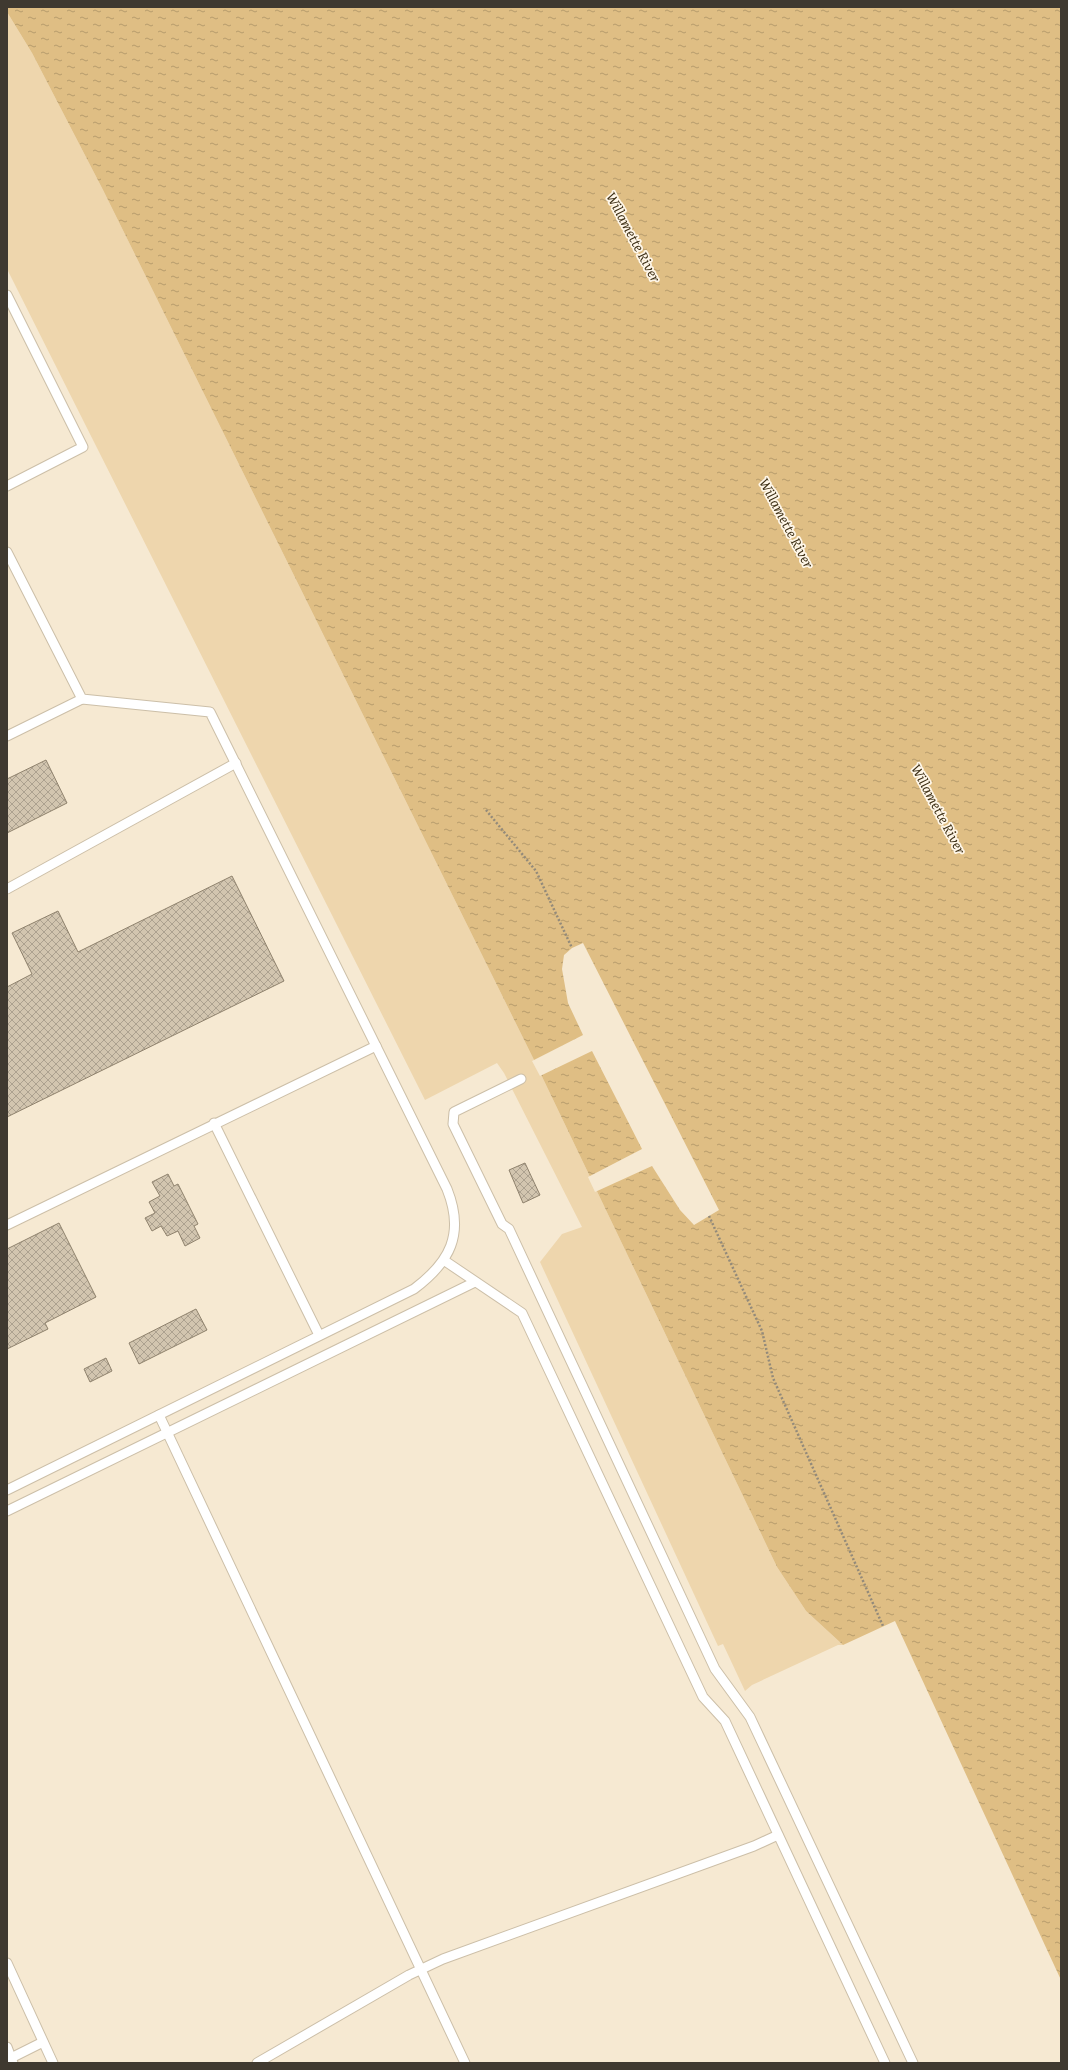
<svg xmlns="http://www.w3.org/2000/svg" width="1068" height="2070" viewBox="0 0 1068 2070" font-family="Literata,serif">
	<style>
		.green { fill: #eed6ad }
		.water { fill: url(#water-ripples) }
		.pier { fill: #f6e9d2 }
		.building { fill: url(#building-cross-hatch); stroke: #8f826d }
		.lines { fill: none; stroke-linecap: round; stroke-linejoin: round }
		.lane-casing { stroke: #ccbfa8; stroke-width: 11 }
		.path { stroke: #938a7a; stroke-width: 2.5; stroke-dasharray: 2 2; stroke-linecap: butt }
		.lane { stroke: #fff; stroke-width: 9 }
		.labels { text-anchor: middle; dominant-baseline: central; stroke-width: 3.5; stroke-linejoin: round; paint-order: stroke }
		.water-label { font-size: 13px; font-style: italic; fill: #3d2f15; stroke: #fff7e9 }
	</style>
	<defs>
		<pattern id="water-ripples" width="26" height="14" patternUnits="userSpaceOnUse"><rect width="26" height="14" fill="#dfbe84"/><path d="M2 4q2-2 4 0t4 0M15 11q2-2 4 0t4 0" fill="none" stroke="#b69b6c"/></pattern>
		<pattern id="building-cross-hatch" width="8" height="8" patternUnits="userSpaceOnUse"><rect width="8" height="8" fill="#d2c5af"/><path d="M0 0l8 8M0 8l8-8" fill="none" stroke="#aca18f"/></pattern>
	</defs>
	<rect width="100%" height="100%" fill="#f6e9d2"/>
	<polygon class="green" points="7,12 32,53 103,190 535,1062 777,1567 806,1611 843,1645 838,1645 752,1685 745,1691 723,1644 718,1646 540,1262 562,1234 582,1227 504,1073 497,1063 425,1100 7,269"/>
	<polygon class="water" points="7,7 1061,7 1061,1980 895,1621 843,1645 806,1611 777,1567 535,1062 103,190 32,53 7,12"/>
	<polygon class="pier" points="583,943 719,1210 694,1225 680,1210 652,1166 595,1192 588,1177 642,1149 592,1051 540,1076 532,1061 583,1035 568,1003 562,969 564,955 572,948"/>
	<g class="building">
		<polygon points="46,760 67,803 7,833 7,779"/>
		<polygon points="232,876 284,981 7,1117 7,987 32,974 12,933 58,911 78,952"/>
		<polygon points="525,1163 540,1195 523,1203 509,1170"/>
		<polygon points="168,1174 174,1186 178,1184 198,1224 194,1226 200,1238 185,1246 178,1231 167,1236 161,1226 152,1231 145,1218 155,1213 149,1202 160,1196 152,1182"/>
		<polygon points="59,1223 96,1297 45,1323 48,1329 7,1349 7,1249"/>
		<polygon points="196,1309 207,1330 139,1364 129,1343"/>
		<polygon points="106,1358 112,1371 90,1382 84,1369"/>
	</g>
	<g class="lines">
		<g class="lane-casing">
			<g id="lane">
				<polyline points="7,295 83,447 7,486"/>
				<path d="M7 552 82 699 210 712 447 1189C465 1234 450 1262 414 1289L7 1490"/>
				<polyline points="7,736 82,699"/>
				<polyline points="7,889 236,763"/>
				<polyline points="521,1079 454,1112 453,1124 502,1224 509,1229 715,1669 750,1717 913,2063"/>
				<polyline points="214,1123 319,1335"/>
				<polyline points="7,1225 376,1046"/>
				<polyline points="445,1261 522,1313 703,1697 725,1721 885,2063"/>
				<polyline points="159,1415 465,2063"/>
				<polyline points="7,1511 475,1282"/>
				<polyline points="7,1963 53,2063"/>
				<polyline points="7,2047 13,2063"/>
				<polyline points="11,2058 43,2042"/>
				<polyline points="257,2063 409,1975 443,1959 754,1846 778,1835"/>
			</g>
		</g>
		<g class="path">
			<polyline points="486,810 536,871 572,948"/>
			<polyline points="709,1216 762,1331 773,1378 883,1626"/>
		</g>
		<use href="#lane" class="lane"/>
	</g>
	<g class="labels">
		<g class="water-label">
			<text transform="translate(634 237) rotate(62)">Willamette River</text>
			<text transform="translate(787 523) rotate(62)">Willamette River</text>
			<text transform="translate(939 809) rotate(62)">Willamette River</text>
		</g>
	</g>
	<rect width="1068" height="2070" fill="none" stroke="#3f3930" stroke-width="16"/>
</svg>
